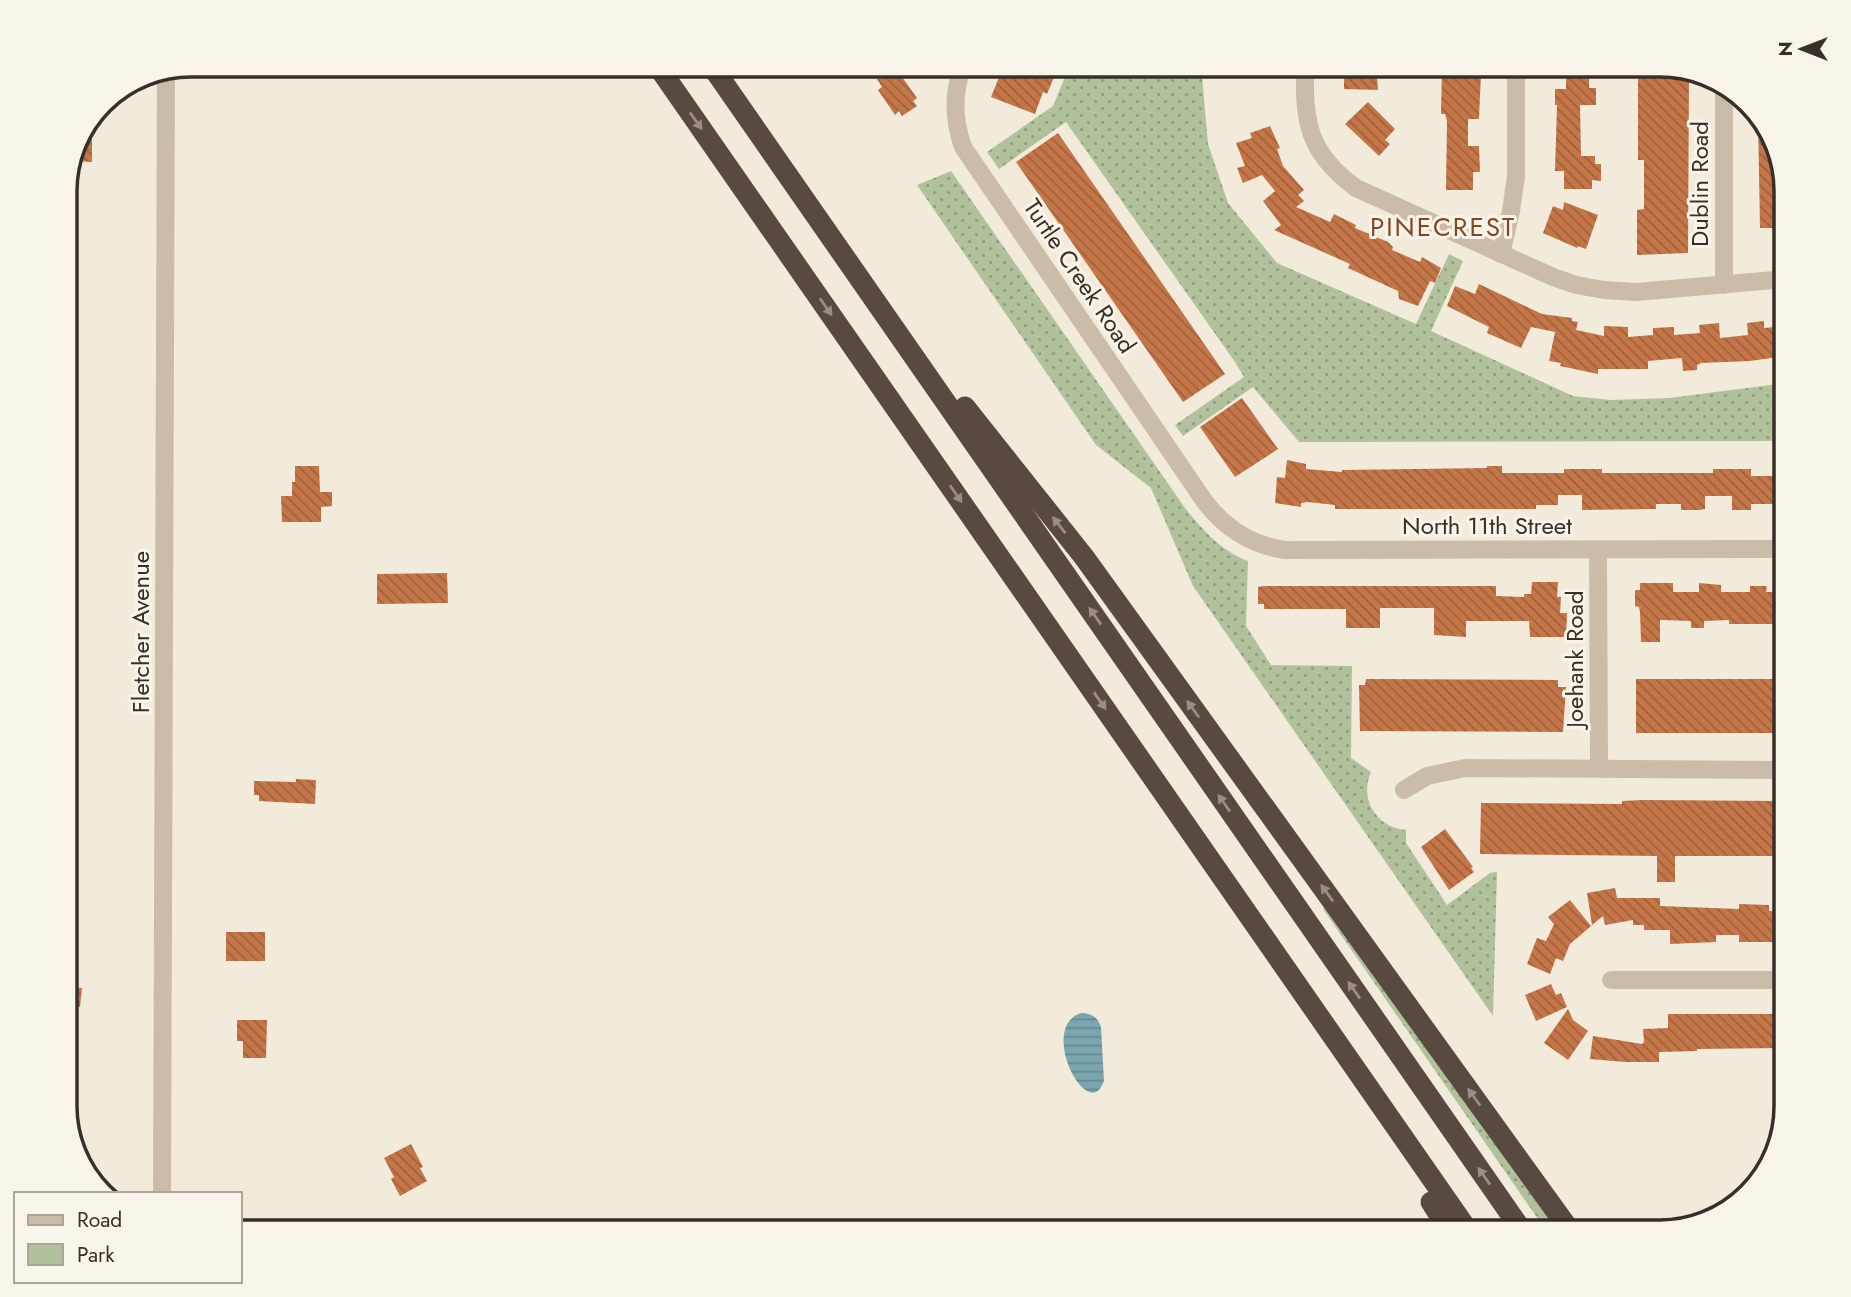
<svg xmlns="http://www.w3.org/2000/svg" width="1851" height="1297" viewBox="0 0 1851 1297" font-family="Jost,sans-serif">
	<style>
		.green { fill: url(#green-dots) }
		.water { fill: url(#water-rules) }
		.building { fill: url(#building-back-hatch) }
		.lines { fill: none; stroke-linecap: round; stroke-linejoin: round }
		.minor { stroke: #cabca8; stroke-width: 18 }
		.highway { stroke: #584a40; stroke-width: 21 }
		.oneway { fill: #988e84 }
		.labels { text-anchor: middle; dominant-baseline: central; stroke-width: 6; stroke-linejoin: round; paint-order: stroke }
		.street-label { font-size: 24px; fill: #372f28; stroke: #f9f4e9 }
		.neighbourhood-label { font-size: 26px; letter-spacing: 2px; fill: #854722; stroke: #f9f4e9 }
		.rim { fill: none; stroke: #372f28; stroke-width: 3.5 }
	</style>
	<defs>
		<pattern id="green-dots" width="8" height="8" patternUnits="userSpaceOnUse" patternTransform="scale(1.75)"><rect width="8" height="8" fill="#b0c19c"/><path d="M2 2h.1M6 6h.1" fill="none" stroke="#909d7f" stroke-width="1.8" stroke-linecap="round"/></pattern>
		<pattern id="water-rules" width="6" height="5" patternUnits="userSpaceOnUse" patternTransform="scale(1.75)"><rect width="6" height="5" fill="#7ca6af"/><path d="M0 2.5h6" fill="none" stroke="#66888e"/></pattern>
		<pattern id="building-back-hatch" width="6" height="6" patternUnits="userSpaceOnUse" patternTransform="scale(1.75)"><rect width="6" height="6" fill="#c57648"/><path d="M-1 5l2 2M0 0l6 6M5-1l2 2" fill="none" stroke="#a1613c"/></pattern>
	</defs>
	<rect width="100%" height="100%" fill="#f2ebdc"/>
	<g class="green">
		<polygon points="1070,65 1201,65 1208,144 1228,203 1277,263 1416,324 1449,254 1463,261 1431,331 1573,396 1611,400 1669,398 1786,383 1786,441 1299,442 1253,387 1183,436 1175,425 1244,377 1235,362 1066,122 999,169 987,152 1053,106"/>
		<path d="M951 171 1185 508C1203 530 1221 551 1248 561L1246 626 1271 665 1352 666 1351 758 1371 772C1359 799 1376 827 1406 830V843L1447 905 1490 873 1497 872 1493 1016 1193 586 1151 488 1096 445 917 185Z"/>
		<polygon points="1328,906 1559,1232 1547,1232 1323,909"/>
	</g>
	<path class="water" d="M1081 1013C1091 1013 1098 1017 1101 1027L1104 1081C1088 1126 1037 1027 1081 1013Z"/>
	<g class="building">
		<polygon points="1004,65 1059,65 1047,94 1043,92 1035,114 991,97"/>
		<polygon points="1355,65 1376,65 1378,90 1344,89 1344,71 1355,71"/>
		<polygon points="1442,65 1468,65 1468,73 1481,73 1479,119 1468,119 1468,146 1479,146 1480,172 1473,172 1473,190 1446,190 1447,121 1445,114 1441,114"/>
		<polygon points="1638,66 1664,66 1689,74 1688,253 1637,255 1637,210 1644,209 1644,160 1638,160"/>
		<polygon points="891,69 896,77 900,74 917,98 913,101 917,106 902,116 899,111 895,115 878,90 882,87 877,79"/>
		<polygon points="1566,70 1589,70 1589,88 1596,88 1596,105 1580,105 1581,156 1595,156 1595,164 1601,164 1601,181 1592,180 1592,189 1564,189 1564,171 1555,171 1557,105 1555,105 1555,89 1566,89"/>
		<polygon points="1368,102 1395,129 1385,140 1390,144 1379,156 1345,124"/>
		<polygon points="1758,118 1773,135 1786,191 1786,233 1774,233 1774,228 1760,228"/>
		<polygon points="92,123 92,162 75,161 80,151"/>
		<polygon points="1270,126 1280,148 1277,149 1283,166 1304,190 1298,195 1304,201 1296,207 1330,222 1334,214 1356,225 1355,228 1388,242 1393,247 1392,250 1420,262 1422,257 1441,268 1435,283 1430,281 1418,306 1399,299 1398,291 1348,268 1350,264 1274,230 1281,225 1263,201 1275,191 1262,175 1243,183 1237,168 1245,166 1236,143 1252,138 1250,133"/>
		<polygon points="1058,133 1225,374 1183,402 1016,162"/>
		<polygon points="1564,202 1598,215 1586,249 1578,246 1577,248 1543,233 1553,206 1563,210"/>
		<polygon points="1479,284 1542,314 1572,318 1572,321 1578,322 1576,330 1604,336 1604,326 1628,327 1628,337 1653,335 1653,328 1674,327 1674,335 1700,333 1699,325 1719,323 1720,338 1748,335 1747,323 1764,321 1764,328 1786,326 1786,356 1750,361 1701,363 1697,365 1697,370 1683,371 1682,358 1648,361 1648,369 1598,369 1598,374 1560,366 1561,363 1549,361 1555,332 1531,327 1521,348 1487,333 1489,327 1447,306 1455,286 1475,294"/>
		<polygon points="1242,398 1278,449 1235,477 1200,427"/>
		<polygon points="1287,460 1306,464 1306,469 1342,472 1342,470 1487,468 1487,466 1502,466 1502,473 1564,473 1564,469 1602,469 1602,473 1713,473 1713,469 1751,469 1751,476 1786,476 1786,504 1751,504 1751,510 1732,510 1732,496 1705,496 1705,509 1699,510 1681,510 1681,504 1656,504 1656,509 1582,510 1582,495 1558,495 1558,505 1536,505 1536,509 1335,509 1335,505 1308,502 1301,503 1301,507 1275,503 1277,477 1285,478"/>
		<polygon points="295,466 319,466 320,492 332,492 332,506 321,507 321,522 282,522 281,496 292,496 292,482 295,482"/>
		<polygon points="447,573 448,603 377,604 377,574"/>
		<polygon points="1532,582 1558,582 1557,597 1561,597 1560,613 1567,613 1566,637 1530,637 1529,621 1466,621 1466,637 1434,635 1434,608 1380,608 1380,628 1346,628 1346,609 1264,609 1264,604 1258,604 1258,587 1264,586 1496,586 1496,596 1524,597 1524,594 1531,594"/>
		<polygon points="1640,583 1673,583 1673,592 1699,592 1699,583 1721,585 1721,592 1750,592 1750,586 1767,586 1766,592 1786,592 1786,624 1729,624 1729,620 1704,621 1704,628 1691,628 1691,621 1660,620 1660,642 1641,642 1640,612 1639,607 1635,606 1635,590 1640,590"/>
		<polygon points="1366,679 1558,680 1558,687 1566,687 1563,732 1360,731 1359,685 1365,685"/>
		<polygon points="1636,679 1779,679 1779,687 1786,687 1786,714 1783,714 1783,733 1636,733"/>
		<polygon points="296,779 316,780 315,804 259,801 259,795 254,795 254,781 296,782"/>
		<polygon points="1643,800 1785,801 1786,849 1780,849 1780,856 1675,856 1675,882 1657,882 1657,856 1480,854 1481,803 1622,804 1622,801"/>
		<polygon points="1445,829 1473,867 1471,868 1474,872 1449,890 1421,847"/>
		<polygon points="1615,888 1617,898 1660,898 1660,906 1739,909 1739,904 1769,905 1769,911 1786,912 1786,942 1739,942 1739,935 1716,935 1716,942 1670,944 1670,930 1644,930 1644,925 1633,925 1633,920 1605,925 1603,916 1592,925 1587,893"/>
		<polygon points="1570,900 1591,926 1570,944 1563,961 1556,958 1550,974 1527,964 1537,938 1546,941 1554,924 1548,917"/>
		<rect x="226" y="932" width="39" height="29"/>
		<polygon points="1551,984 1556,995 1561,993 1567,1007 1536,1021 1525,995"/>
		<polygon points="65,986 82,988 80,1007 65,1005"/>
		<polygon points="1568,1009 1573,1020 1588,1031 1568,1060 1544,1043"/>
		<polygon points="1668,1014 1786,1014 1786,1048 1697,1049 1697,1051 1659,1052 1659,1062 1625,1062 1590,1059 1593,1036 1642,1044 1644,1042 1643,1029 1668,1028"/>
		<polygon points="237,1020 267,1020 266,1058 243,1058 243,1041 237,1041"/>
		<polygon points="411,1144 423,1167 420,1168 427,1181 400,1196 391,1179 394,1177 384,1158"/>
	</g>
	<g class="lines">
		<g class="minor">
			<path d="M963 65C953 93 953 118 963 147L1205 502C1226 529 1251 545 1285 550L1786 549"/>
			<path d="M1305 65C1304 122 1307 152 1356 188L1553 277 1576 285 1604 290 1636 292 1786 279"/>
			<polyline points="1724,84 1724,285"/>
			<polyline points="1501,254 1511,211 1516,176 1516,65"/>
			<polyline points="1598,550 1599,768"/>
			<polyline points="1404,790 1427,776 1465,768 1786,770"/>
			<polyline points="1611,980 1786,980"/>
			<polyline points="162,1194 166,70"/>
		</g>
		<g class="highway">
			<polyline points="657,65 1469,1232"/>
			<polyline points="711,65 1523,1232"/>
			<polyline points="965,407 1084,557 1571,1232"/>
			<polyline points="1431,1202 1450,1232"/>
		</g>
	</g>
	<defs><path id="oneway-solid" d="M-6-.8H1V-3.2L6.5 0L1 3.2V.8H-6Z" transform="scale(1.75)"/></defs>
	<g class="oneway">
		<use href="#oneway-solid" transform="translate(696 121) rotate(55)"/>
		<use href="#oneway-solid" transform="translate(826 307) rotate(55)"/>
		<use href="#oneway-solid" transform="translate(956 494) rotate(55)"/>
		<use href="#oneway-solid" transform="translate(1059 525) rotate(-128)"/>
		<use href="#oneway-solid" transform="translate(1095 616) rotate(-125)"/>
		<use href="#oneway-solid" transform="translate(1100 701) rotate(55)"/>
		<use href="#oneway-solid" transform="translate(1193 709) rotate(-126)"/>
		<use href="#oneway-solid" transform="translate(1224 803) rotate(-125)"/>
		<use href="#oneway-solid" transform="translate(1327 893) rotate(-126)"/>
		<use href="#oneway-solid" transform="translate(1354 990) rotate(-125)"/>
		<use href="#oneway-solid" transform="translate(1474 1097) rotate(-126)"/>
		<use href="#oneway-solid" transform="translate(1484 1176) rotate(-125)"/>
	</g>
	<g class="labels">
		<g class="street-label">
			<text transform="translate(1699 184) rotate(-90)">Dublin Road</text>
			<text transform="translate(1080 276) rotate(56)">Turtle Creek Road</text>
			<text x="1487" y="525">North 11th Street</text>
			<text transform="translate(140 632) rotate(-90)">Fletcher Avenue</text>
			<text transform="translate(1574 659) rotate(-90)">Joehank Road</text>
		</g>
		<g class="neighbourhood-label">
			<text x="1443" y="227">PINECREST</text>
		</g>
	</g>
	<path d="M0 0H1851V1297H0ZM191 77H1660A114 114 0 0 1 1774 191V1106A114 114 0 0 1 1660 1220H191A114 114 0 0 1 77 1106V191A114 114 0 0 1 191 77Z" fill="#f9f4e9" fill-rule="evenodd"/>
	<path class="rim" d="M191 77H1660A114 114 0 0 1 1774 191V1106A114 114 0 0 1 1660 1220H191A114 114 0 0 1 77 1106V191A114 114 0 0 1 191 77Z"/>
	<rect x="14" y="1192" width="228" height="91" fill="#f9f4e9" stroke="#aba59c" stroke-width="2"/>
	<rect x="28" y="1215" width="35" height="10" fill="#cabca8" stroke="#aba59c" stroke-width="2"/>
	<text x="77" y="1227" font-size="21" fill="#372f28">Road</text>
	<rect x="28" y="1244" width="35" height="21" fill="#b0c19c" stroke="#aba59c" stroke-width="2"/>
	<text x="77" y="1262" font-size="21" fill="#372f28">Park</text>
	<g transform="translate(1802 49) rotate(270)" stroke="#f9f4e9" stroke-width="5" paint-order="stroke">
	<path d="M0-5L12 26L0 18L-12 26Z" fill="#372f28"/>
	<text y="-10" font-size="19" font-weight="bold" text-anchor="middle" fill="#372f28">N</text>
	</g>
</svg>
